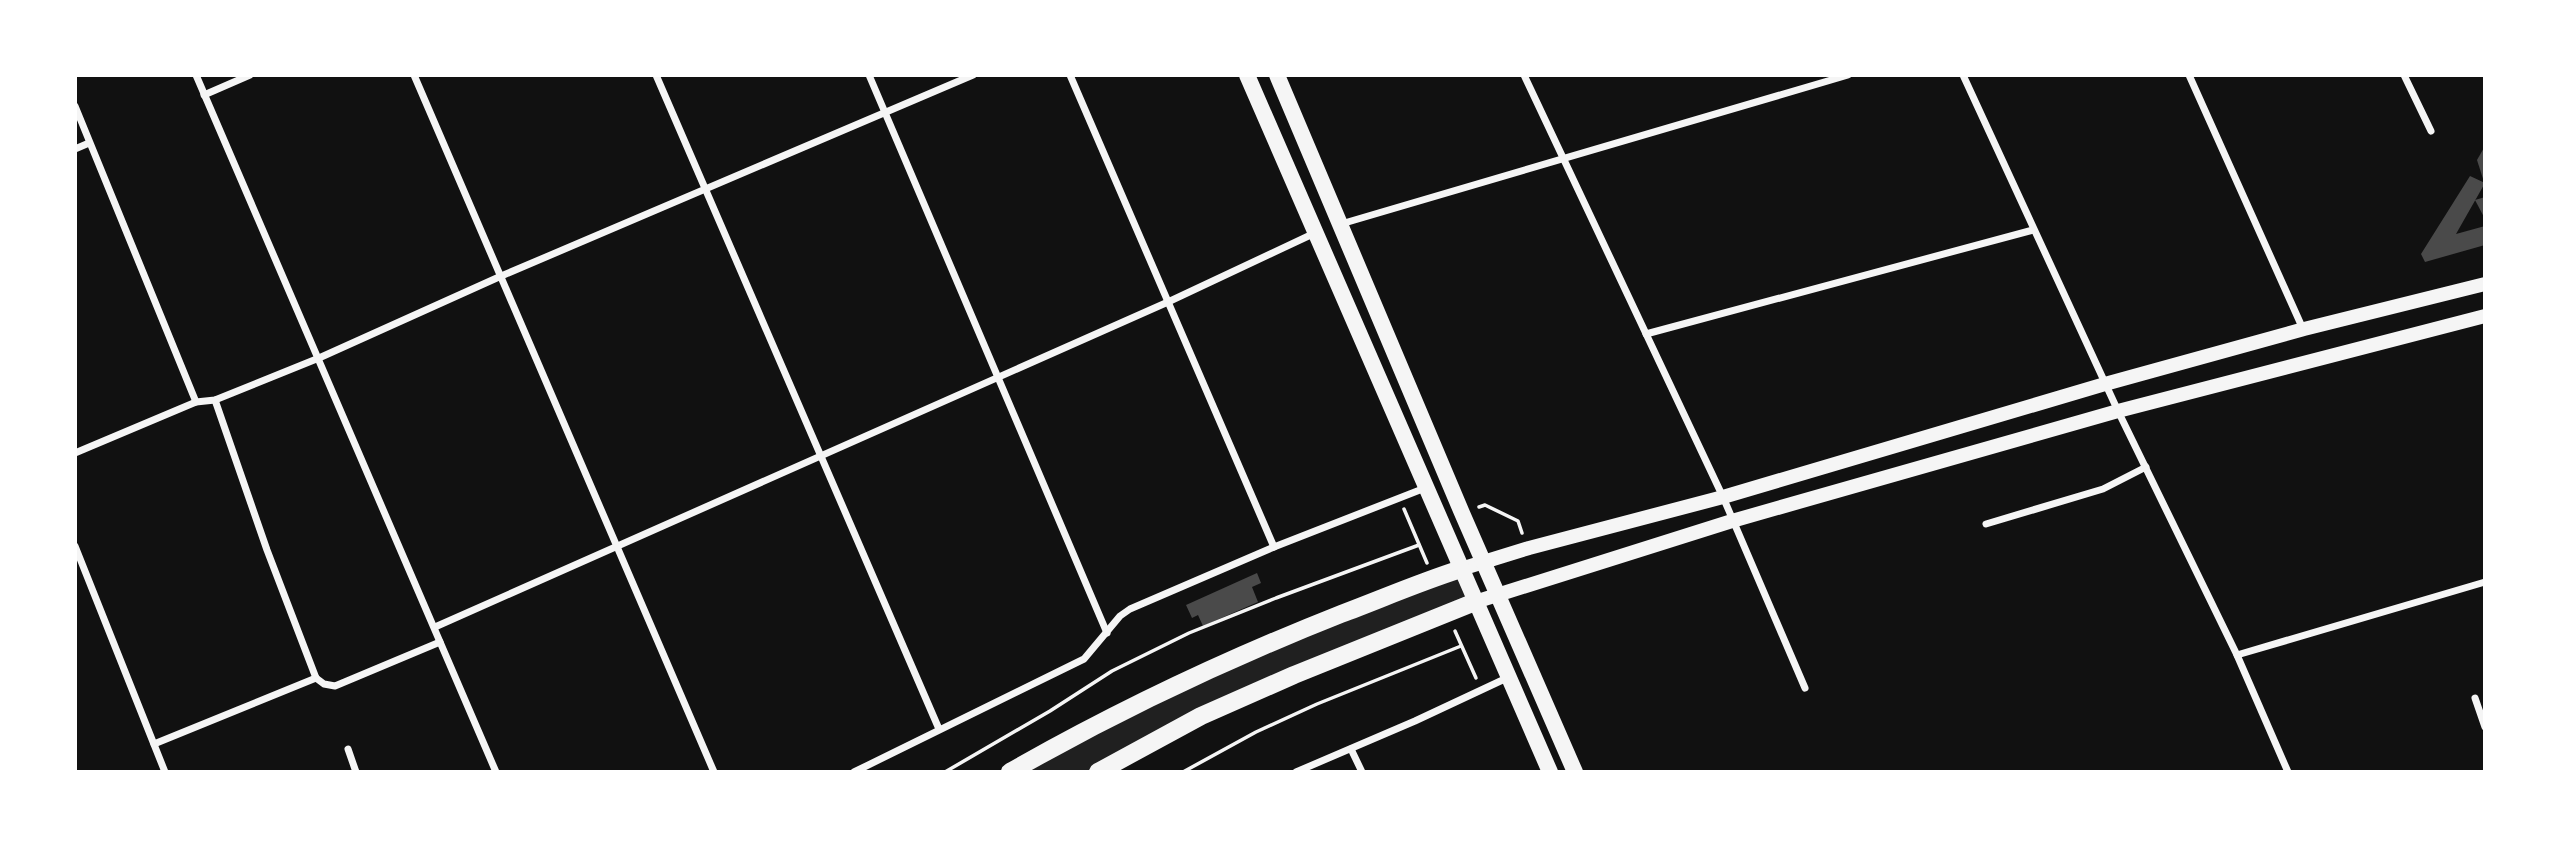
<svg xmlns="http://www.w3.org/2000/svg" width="2560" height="847" viewBox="0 0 2560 847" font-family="Jost,sans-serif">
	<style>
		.green { fill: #202020 }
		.building { fill: #4a4a4a }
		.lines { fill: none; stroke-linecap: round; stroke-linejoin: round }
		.path { stroke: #f5f5f5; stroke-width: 3.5 }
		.minor { stroke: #f5f5f5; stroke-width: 7 }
		.secondary { stroke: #f5f5f5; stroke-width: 14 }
		.primary { stroke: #f5f5f5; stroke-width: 16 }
		.motorway { stroke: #f5f5f5; stroke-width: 18 }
	</style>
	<rect width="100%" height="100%" fill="#111"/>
	<polygon class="green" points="1461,569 1475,602 1098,772 1010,772 1107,718"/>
	<g class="building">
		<polygon points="2485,146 2485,182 2484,182 2477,160"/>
		<polygon points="2470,176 2485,183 2456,234 2485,226 2485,245 2425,262 2421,254"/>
		<polygon points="2485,197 2485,219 2475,200"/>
		<polygon points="1257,573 1261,583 1252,587 1258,602 1203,626 1198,615 1192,618 1186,605"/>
	</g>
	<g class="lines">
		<g class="path">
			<polyline points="1479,507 1485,505 1518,521 1522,533"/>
			<polyline points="1404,509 1427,563"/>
			<polyline points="1455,631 1476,678"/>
			<polyline points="945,772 1050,711 1112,671 1189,633 1276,598 1419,545"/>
			<polyline points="1183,772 1256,732 1317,704 1461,646"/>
		</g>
		<g class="minor">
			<polyline points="196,75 496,772"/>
			<path d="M414 75C512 308 615 539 714 772"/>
			<polyline points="656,75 939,729"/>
			<polyline points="869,75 1107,633"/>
			<polyline points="1070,75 1274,547"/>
			<polyline points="1524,75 1723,497 1805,688"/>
			<polyline points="1963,75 2118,411 2237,655 2288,772"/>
			<polyline points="2189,75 2303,329"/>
			<polyline points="2404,75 2431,131"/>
			<polyline points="204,95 250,75"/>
			<polyline points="75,106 196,402"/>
			<polyline points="75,149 89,143"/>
			<polyline points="1341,224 1848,75"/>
			<polyline points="1646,334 2033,230"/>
			<polyline points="215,400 267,550 316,678"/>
			<polyline points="75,453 196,402 215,400 319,358 499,277 973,75"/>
			<polyline points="1986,524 2103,489 2146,467"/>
			<polyline points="75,546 165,772"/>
			<polyline points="435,627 1168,302 1317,232"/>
			<polyline points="2237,655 2485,582"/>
			<polyline points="316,678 324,684 335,686 440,642"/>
			<polyline points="2475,698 2485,727"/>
			<polyline points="154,744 316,678"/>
			<polyline points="348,749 356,772"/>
			<polyline points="1351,749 1362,772"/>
			<polyline points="854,772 1084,659 1120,616 1130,609 1274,547 1425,488"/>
			<polyline points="1296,772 1415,721 1509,677"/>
		</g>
		<g class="secondary">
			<polyline points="1461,569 1529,548 1723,497 2105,384 2304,329 2485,284"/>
			<polyline points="1475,602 1732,521 2118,411 2485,316"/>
		</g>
		<g class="primary">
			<polyline points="1247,75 1550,772"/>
			<polyline points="1277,75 1462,513 1575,772"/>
		</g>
		<g class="motorway">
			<path d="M1010 772C1117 711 1227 659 1341 614 1381 599 1420 582 1461 569"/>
			<polyline points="1098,772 1201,716 1294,675 1475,602"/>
		</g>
	</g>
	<rect width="2560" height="847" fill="none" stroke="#ffffff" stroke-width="154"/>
</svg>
